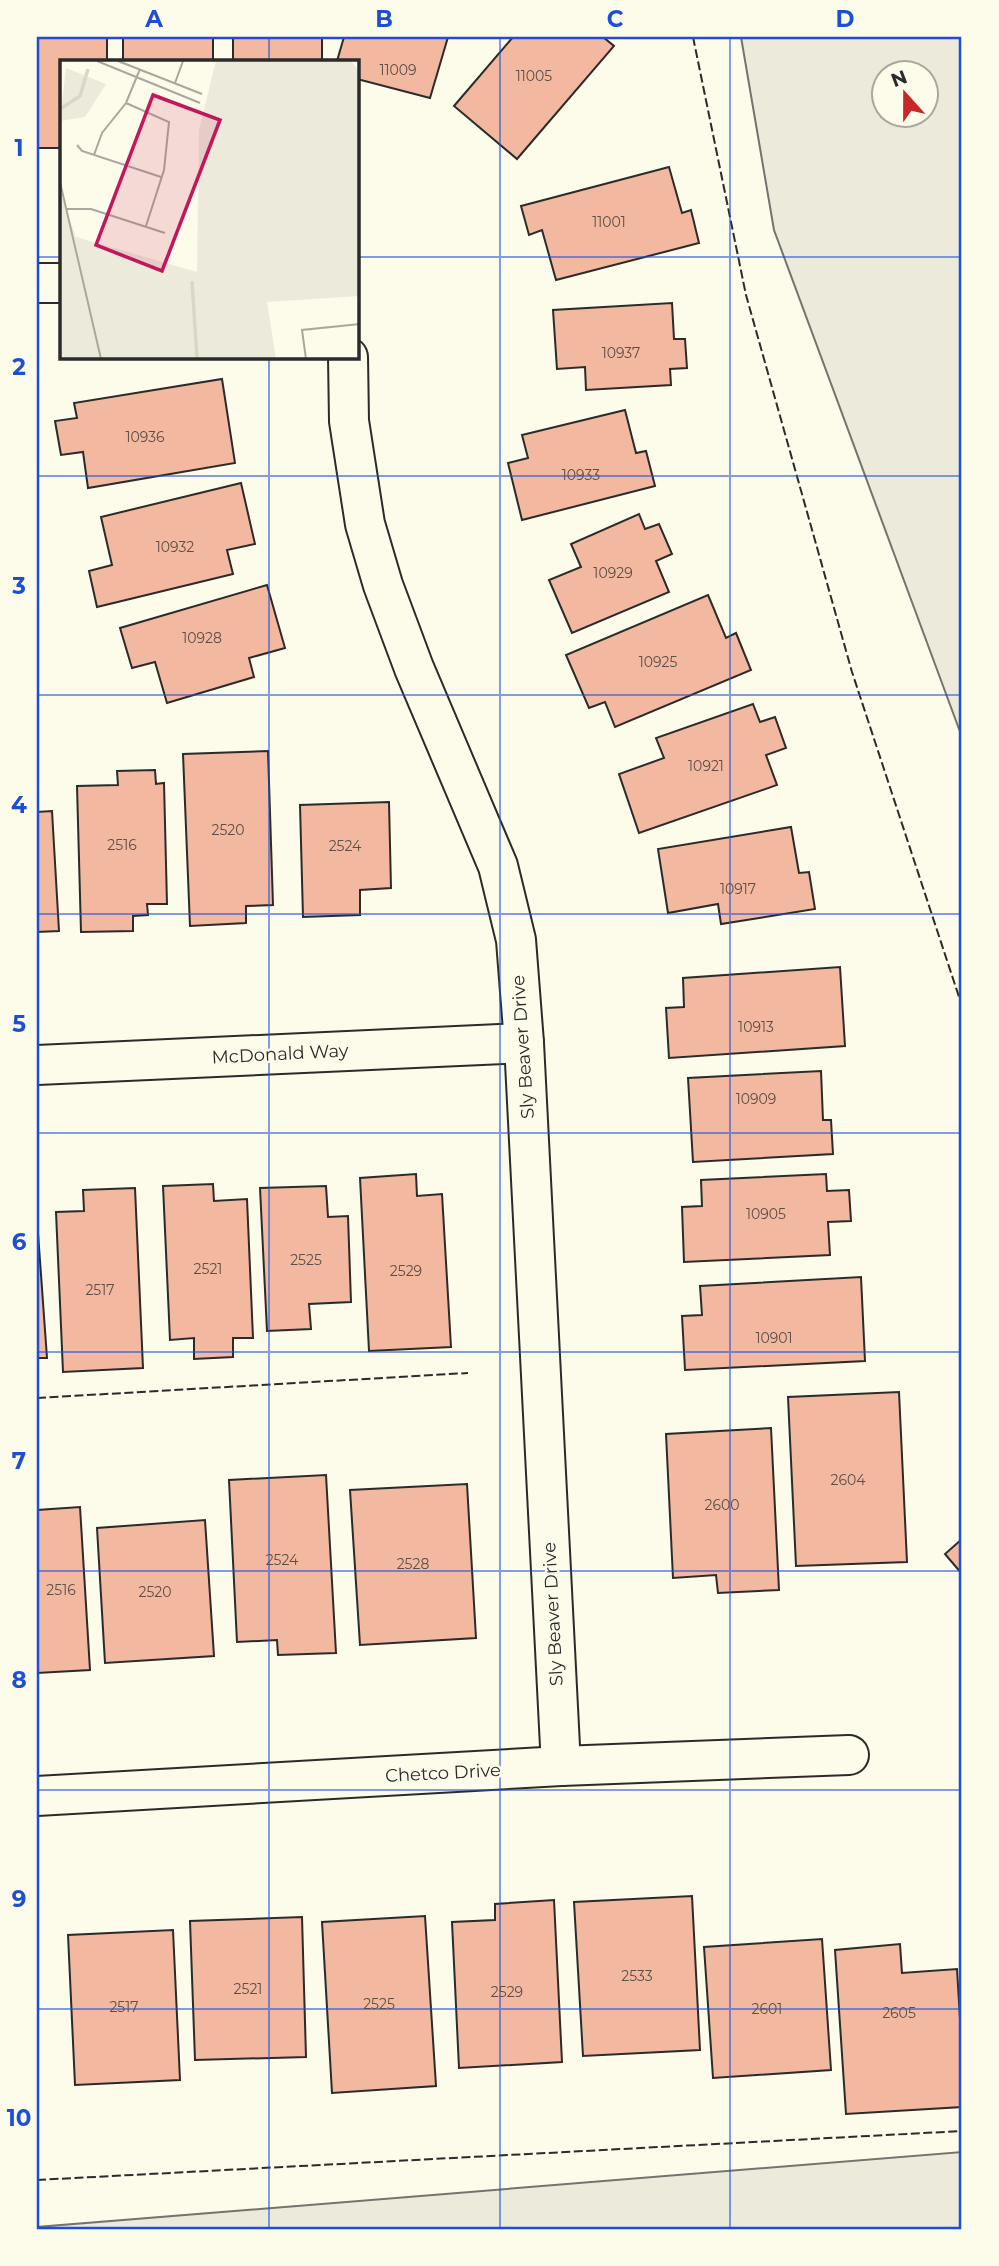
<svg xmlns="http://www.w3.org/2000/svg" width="999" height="2266" viewBox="0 0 999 2266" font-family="Montserrat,sans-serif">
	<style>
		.green { fill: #ecebdb; stroke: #74746e; stroke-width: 2; fill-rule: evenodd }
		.building { fill: #f2b8a0; stroke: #2b2b2b; stroke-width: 2 }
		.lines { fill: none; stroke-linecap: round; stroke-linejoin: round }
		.street-casing { stroke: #2b2b2b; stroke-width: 42 }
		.street { stroke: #fdfbea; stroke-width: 38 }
		.fence { stroke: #2b2b2b; stroke-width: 2; stroke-dasharray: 9 3.5; stroke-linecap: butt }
		.grid { fill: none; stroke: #1d4ed8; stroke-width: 2; stroke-opacity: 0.55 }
		.labels { text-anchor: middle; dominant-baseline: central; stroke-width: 5; stroke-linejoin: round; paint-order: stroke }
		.number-label { font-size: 14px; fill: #5d4e48 }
		.street-label { font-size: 18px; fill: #2b2b2b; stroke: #fdfbea }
		.inset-river { fill: none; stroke: #d8d7c9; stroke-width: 3.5 }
		.inset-road { fill: none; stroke: #a9a89e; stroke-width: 2 }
		.view { fill: #c2185b; fill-opacity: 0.15; stroke: #c2185b; stroke-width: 3.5 }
		.inset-edge { fill: none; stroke: #2b2b2b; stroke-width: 3.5 }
		.neatline { fill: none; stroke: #1d4ed8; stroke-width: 2.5 }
		.grid-label { font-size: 23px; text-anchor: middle; font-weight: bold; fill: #1d4ed8 }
	</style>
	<rect width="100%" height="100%" fill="#fdfbea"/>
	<g class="green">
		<path d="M741 37H962V737L774 230ZM884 74H926V116H884Z"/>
		<polygon points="962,2152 962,2229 37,2229 37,2227"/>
	</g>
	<g class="building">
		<polygon points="37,37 107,37 107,61 61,61 61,148 37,148"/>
		<rect x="123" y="37" width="90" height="24"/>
		<rect x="233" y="37" width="89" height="24"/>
		<polygon points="344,37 448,37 430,98 357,79 357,61 337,61"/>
		<polygon points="513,37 603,37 614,46 517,159 454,106"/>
		<polygon points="669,167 682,213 691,210 699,243 556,280 542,230 529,235 521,206"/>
		<polygon points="672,303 674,339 685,339 687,368 670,369 671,385 586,390 585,367 557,369 553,310"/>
		<polygon points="222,379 235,463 88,488 83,452 61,455 55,421 77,418 74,403"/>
		<polygon points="625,410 636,453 646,451 655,486 522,520 508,463 528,458 522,435"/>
		<polygon points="241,483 255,544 227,550 233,574 97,607 89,571 112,565 101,517"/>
		<polygon points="639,514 645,529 659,524 672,554 656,561 669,592 572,633 549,580 581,567 571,544"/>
		<polygon points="267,585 285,648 249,658 254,677 167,703 155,662 132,668 120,628"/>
		<polygon points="708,595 726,638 736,633 751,670 615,727 605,702 589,708 566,655"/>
		<polygon points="753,704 760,722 775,717 786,748 766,755 777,785 639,833 619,774 664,758 656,738"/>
		<polygon points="268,751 273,905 246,906 246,923 190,926 183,754"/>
		<polygon points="155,770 156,784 164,783 167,904 147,904 148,915 133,916 133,931 81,932 77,786 118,785 117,771"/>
		<polygon points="389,802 391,888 360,890 360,915 303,917 300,805"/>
		<polygon points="37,808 37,812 52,811 59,931 37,932"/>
		<polygon points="791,827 799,873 809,872 815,909 721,924 718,904 668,913 658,849"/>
		<polygon points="840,967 845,1046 669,1058 666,1008 684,1007 683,978"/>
		<polygon points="821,1071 823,1120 831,1120 833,1154 693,1162 688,1078"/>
		<polygon points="416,1174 417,1196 442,1194 451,1347 369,1351 360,1178"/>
		<polygon points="826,1174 827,1191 849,1190 851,1221 828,1222 830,1255 684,1262 682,1207 702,1206 701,1180"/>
		<polygon points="213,1184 214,1201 247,1199 253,1338 233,1338 233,1357 194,1359 194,1338 170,1340 163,1186"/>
		<polygon points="326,1186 328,1217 348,1216 351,1302 309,1304 311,1329 267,1331 260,1188"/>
		<polygon points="135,1188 143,1368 63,1372 56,1212 84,1211 83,1190"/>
		<polygon points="37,1219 47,1358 37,1358"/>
		<polygon points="861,1277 865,1361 685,1370 682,1316 702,1315 700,1286"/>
		<polygon points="899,1392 907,1562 796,1566 788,1397"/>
		<polygon points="771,1428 779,1590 718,1593 716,1575 673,1578 666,1434"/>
		<polygon points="326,1475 336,1653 278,1655 277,1640 237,1642 229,1480"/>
		<polygon points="467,1484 476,1638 360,1645 350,1490"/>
		<polygon points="80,1507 90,1670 37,1673 37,1510"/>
		<polygon points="205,1520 214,1656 105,1663 97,1528"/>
		<polygon points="962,1539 962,1574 945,1554"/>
		<polygon points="692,1896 700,2050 583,2056 574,1902"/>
		<polygon points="554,1900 562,2062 459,2068 452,1922 495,1920 495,1904"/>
		<polygon points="425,1916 436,2086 332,2093 322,1922"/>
		<polygon points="302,1917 306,2057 195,2060 190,1921"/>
		<polygon points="173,1930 180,2080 75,2085 68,1935"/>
		<polygon points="822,1939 831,2070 713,2078 704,1947"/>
		<polygon points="900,1944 902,1973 957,1969 962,2052 962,2107 846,2114 835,1950"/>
	</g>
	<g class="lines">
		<g class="street-casing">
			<g id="street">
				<polyline points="37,283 61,283"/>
				<polyline points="348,357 349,421 365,524 383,585 414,668 498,866 516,940 524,1043 561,1766"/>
				<polyline points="37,1065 524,1043"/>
				<polyline points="37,1796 561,1766 849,1755"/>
			</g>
		</g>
		<use href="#street" class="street"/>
		<g class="fence">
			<polyline points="693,37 746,295 852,672 962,1006"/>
			<polyline points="37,1398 468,1373"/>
			<polyline points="37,2180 962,2131"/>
		</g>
	</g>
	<path class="grid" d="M269 37V61M500 37V2229M730 37V2229M37 257H61M357 257H962M269 357V2229M37 476H962M37 695H962M37 914H962M37 1133H962M37 1352H962M37 1571H962M37 1790H962M37 2009H962"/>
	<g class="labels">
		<g class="number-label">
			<text x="398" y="70">11009</text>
			<text x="534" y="76">11005</text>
			<text x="609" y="222">11001</text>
			<text x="621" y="353">10937</text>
			<text x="145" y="437">10936</text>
			<text x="581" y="475">10933</text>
			<text x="175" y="547">10932</text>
			<text x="613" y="573">10929</text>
			<text x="202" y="638">10928</text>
			<text x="658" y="662">10925</text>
			<text x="706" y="766">10921</text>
			<text x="228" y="830">2520</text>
			<text x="122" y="845">2516</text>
			<text x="345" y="846">2524</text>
			<text x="738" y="889">10917</text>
			<text x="756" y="1027">10913</text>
			<text x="756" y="1099">10909</text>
			<text x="766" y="1214">10905</text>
			<text x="306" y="1260">2525</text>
			<text x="208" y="1269">2521</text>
			<text x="406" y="1271">2529</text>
			<text x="100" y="1290">2517</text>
			<text x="774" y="1338">10901</text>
			<text x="848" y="1480">2604</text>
			<text x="722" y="1505">2600</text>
			<text x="282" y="1560">2524</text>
			<text x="413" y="1564">2528</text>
			<text x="61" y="1590">2516</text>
			<text x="155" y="1592">2520</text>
			<text x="637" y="1976">2533</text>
			<text x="248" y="1989">2521</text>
			<text x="507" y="1992">2529</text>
			<text x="379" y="2004">2525</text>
			<text x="124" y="2007">2517</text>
			<text x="767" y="2009">2601</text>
			<text x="899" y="2013">2605</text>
		</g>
		<g class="street-label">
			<text transform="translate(523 1047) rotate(-94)">Sly Beaver Drive</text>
			<text transform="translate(280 1054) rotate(-3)">McDonald Way</text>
			<text transform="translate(553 1614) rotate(-93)">Sly Beaver Drive</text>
			<text transform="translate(443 1773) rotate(-3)">Chetco Drive</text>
		</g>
	</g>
	<g transform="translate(60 60)">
		<rect width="299" height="299" fill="#fdfbea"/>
		<path d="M156 1H291L299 11V236L207 242 216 299H0V131L16 177 137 212 139 70ZM6 8 46 24 25 57 0 61Z" fill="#ecebdb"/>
		<path class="inset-river" d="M0 49 20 36 28 9M132 221 137 299"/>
		<path class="inset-road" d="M37 1 140 43M58 1 142 34M115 23 123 1M66 43 109 62 104 110 86 166M17 85 22 91 101 117M34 95 42 73 66 43 80 9M0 122 41 299M6 149H31L105 173M246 299 242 270 300 264"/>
		<path class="view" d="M93 35 160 60 102 211 36 185Z"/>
		<rect width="299" height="299" class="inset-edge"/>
	</g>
	<rect width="999" height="2266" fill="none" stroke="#fdfbea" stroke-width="77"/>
	<g transform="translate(905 94) rotate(339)"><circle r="33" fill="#fdfbea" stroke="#a9a89e" stroke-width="2"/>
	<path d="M0-5L12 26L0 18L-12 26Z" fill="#c62828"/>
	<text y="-10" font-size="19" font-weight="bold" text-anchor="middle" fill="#2b2b2b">N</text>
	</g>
	<rect x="38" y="38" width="922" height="2190" class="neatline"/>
	<g class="grid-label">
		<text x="154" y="27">A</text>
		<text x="384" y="27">B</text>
		<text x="615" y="27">C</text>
		<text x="845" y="27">D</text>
		<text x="19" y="156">1</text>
		<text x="19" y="375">2</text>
		<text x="19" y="594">3</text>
		<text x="19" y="813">4</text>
		<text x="19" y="1032">5</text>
		<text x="19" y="1250">6</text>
		<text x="19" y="1469">7</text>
		<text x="19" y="1688">8</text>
		<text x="19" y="1907">9</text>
		<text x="19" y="2126">10</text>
	</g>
</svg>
